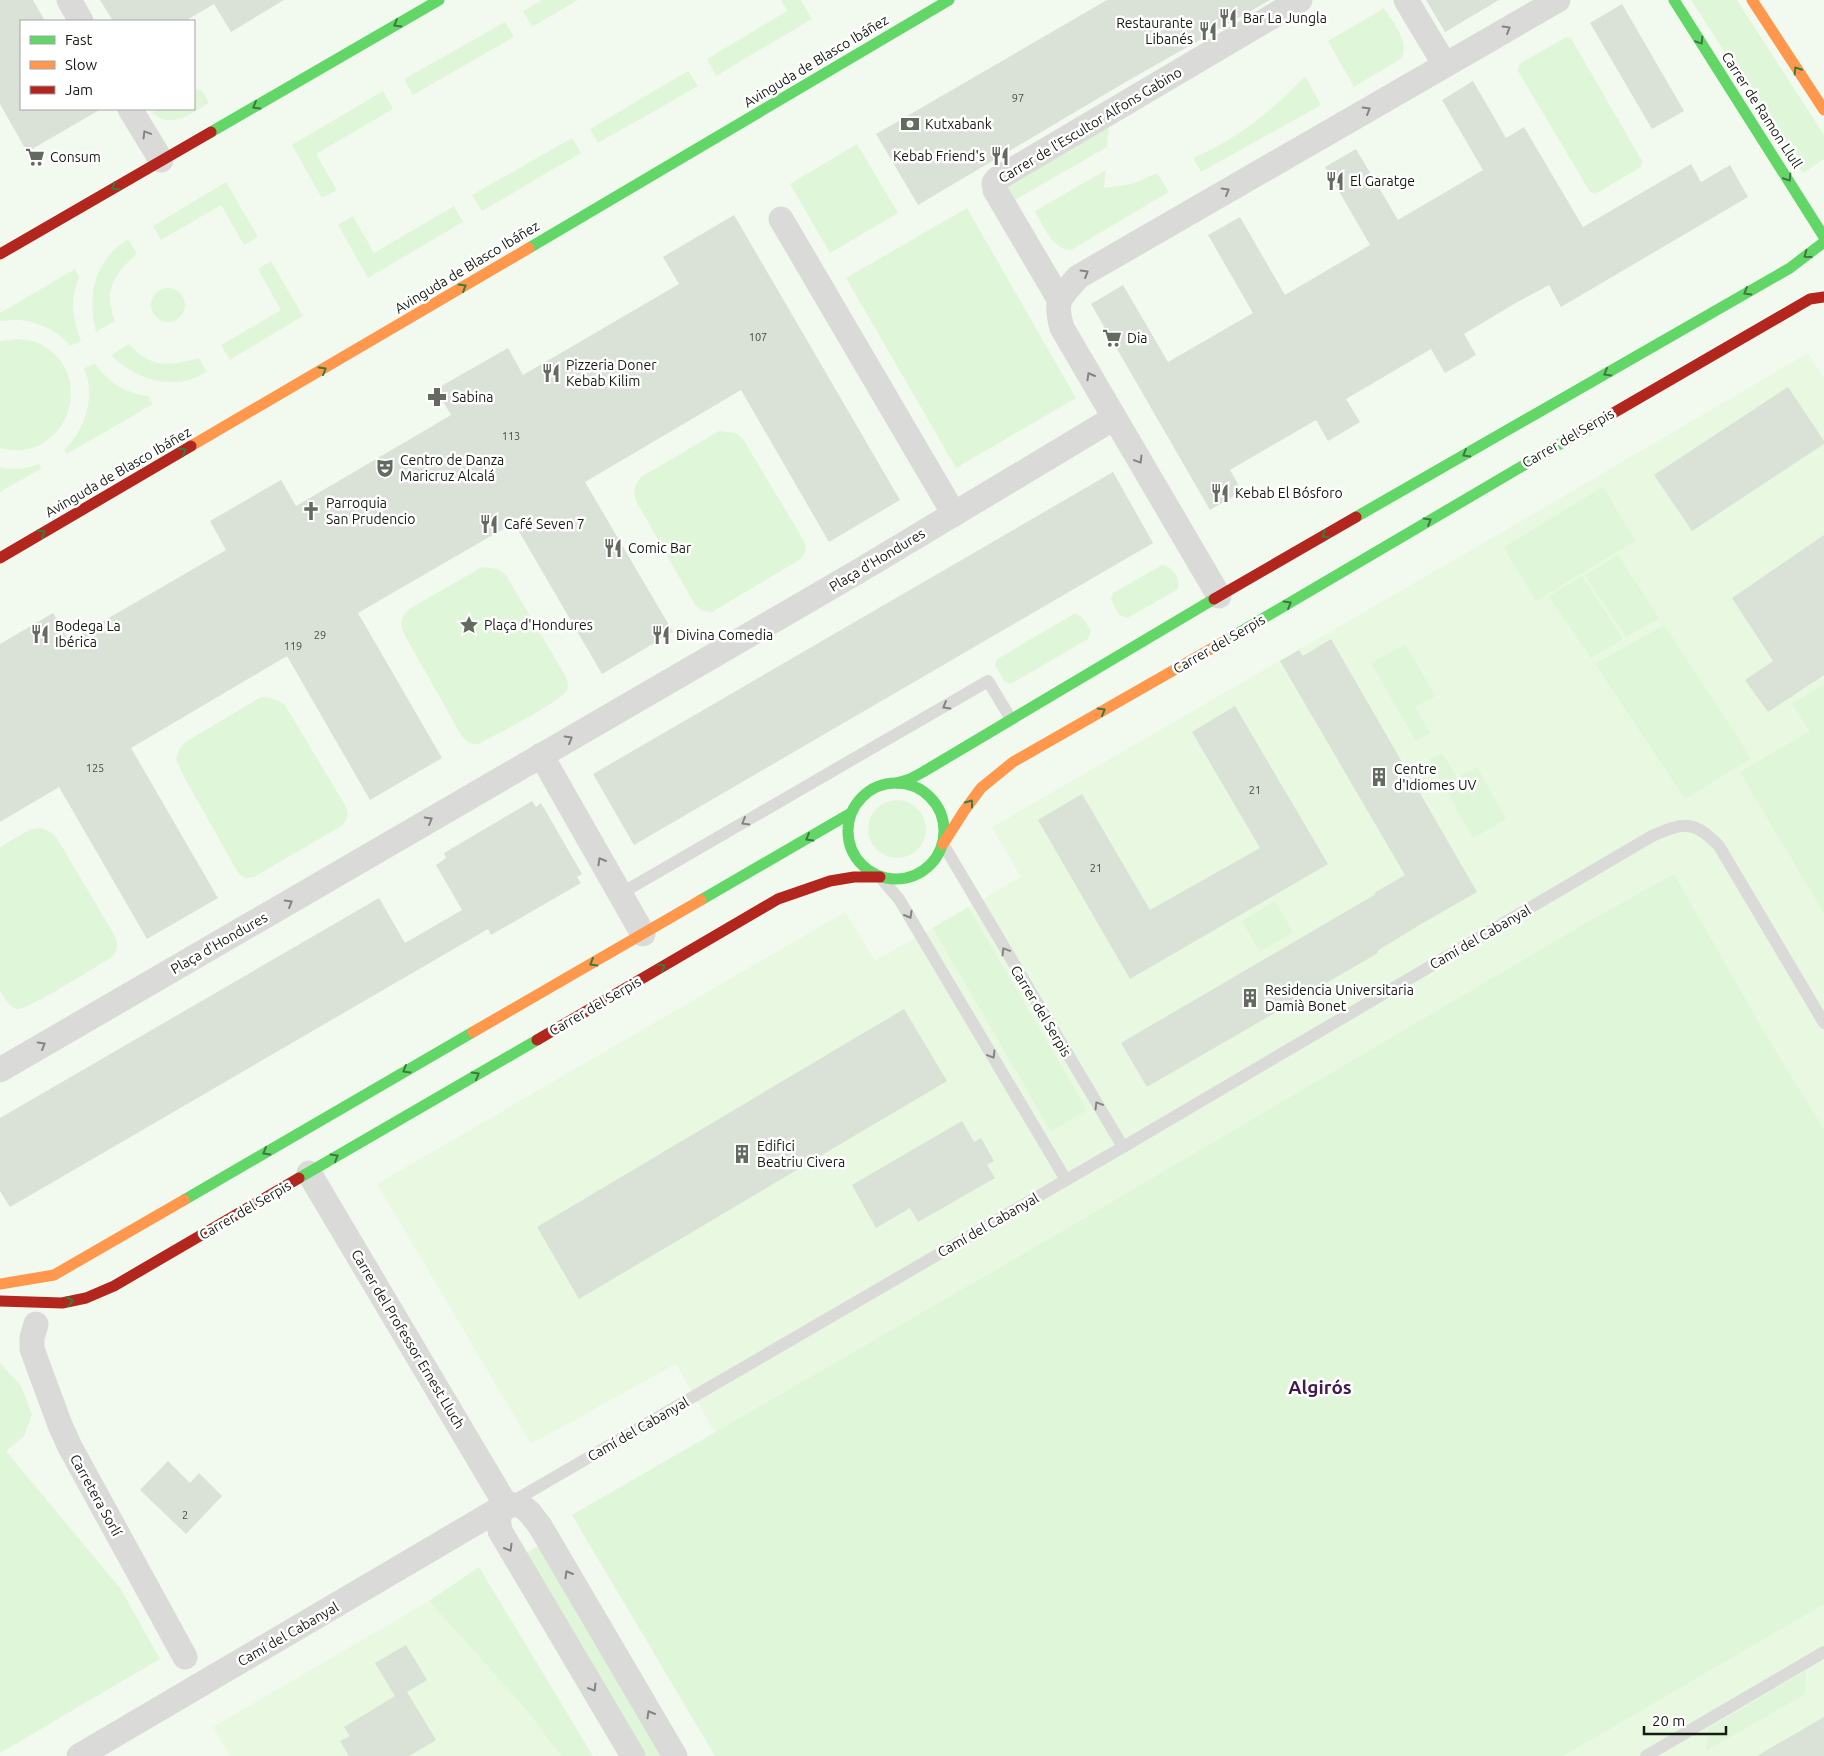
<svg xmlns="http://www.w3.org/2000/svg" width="1824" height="1756" viewBox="0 0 1824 1756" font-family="Ubuntu,sans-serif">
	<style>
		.built { fill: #e8f8e1 }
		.green { fill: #e0f6d8 }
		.building { fill: #dae1d7 }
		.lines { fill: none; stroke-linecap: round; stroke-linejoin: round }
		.lane { stroke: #dadbd9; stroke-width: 12 }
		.street { stroke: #dadbd9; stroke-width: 25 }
		.fast { stroke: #63d668; stroke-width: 11 }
		.slow { stroke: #ff974d; stroke-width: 11 }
		.jam { stroke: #b3261e; stroke-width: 11 }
		.oneway { stroke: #3c793e }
		.oneway2 { stroke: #828580 }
		.labels { text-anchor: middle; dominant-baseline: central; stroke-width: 5; stroke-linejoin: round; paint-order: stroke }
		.number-label { font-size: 11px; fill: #474d44 }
		.poi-label { font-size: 14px; fill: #161c13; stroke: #fff; text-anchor: start }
		.street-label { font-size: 14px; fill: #161c13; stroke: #fff }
		.district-label { font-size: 19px; font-weight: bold; fill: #431b50; stroke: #fff }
	</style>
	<rect width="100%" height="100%" fill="#f2faef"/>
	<g class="built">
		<polygon points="1808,353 1824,378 1824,1756 715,1756 572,1515 715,1433 676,1364 531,1444 377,1184 845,912 875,961 1021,877 992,827 1480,545"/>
		<polygon points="429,1601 525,1708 561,1756 230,1756 213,1727"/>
	</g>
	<g class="green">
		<polygon points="542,0 578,0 532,27 523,11"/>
		<polygon points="781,0 801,0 812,19 716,76 707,59 787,11"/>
		<polygon points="1691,0 1737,0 1824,135 1824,159 1803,173"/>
		<path d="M1384 8C1393 23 1410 41 1401 59L1354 87 1328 41Z"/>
		<polygon points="505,22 514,37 413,95 404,79"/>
		<polygon points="1566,37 1571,38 1642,161 1641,167 1595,194 1590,192 1518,71 1519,64"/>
		<polygon points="688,71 698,86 598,143 590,129"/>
		<path d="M1305 76 1321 105 1201 172 1193 158C1237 139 1272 111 1305 76Z"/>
		<path d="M194 89 202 90 209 103C191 113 171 131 152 112L159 109H194Z"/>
		<polygon points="383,91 393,109 316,154 337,190 322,198 292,145"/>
		<polygon points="1109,125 1107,147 1013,201 1004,185"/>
		<polygon points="572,138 581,153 482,211 472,195"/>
		<polygon points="857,144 898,213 830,253 790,184"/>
		<path d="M1106 170 1104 188 1132 184 1157 173 1169 192 1071 250C1052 250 1044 226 1035 211Z"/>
		<polygon points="226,182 258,237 244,245 221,205 161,240 153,226"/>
		<polygon points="454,206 463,222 368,278 338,225 353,216 374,253"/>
		<polygon points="967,208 1076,398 956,468 846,278"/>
		<path d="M128 239 137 254C114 273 103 291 115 321L96 332C89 304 91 277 110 254 115 248 122 244 128 239Z"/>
		<polygon points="271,261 303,316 230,360 221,345 281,310 258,269"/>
		<path d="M75 269 79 277C70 302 72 316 81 341L70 346C61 333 41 323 25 321 17 319 8 321 0 321V313Z"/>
		<circle cx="168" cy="305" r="17"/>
		<path d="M17 339C23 340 30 340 36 342 101 370 68 466 0 448V341Z"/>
		<path d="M129 344C151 369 169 366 199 358L207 372C200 375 193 380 185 381 157 386 131 375 111 355Z"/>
		<path d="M94 363C111 383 122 392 148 396L153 404 67 454 64 450C84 432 97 395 84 369Z"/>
		<path d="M719 431 736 433 743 439 803 539 806 546 805 553 801 559 712 612C703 612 699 610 694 603L636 501 634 493 636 484 641 477Z"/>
		<path d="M39 464 41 469 0 492V467C12 470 27 469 39 464Z"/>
		<polygon points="1603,487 1635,541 1536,601 1504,547"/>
		<polygon points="1618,555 1659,618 1626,637 1585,575"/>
		<path d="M1162 565C1172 565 1183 581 1177 590L1127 618 1119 615 1111 600 1113 593Z"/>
		<path d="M482 567 498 569 506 575 565 675C567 680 569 684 567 690 563 701 493 736 479 744 470 744 466 742 461 735L404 634 401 625 403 616 409 609Z"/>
		<polygon points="1582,576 1623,639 1591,658 1549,596"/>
		<path d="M1074 614C1083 614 1086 624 1091 631L1088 639 1011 684 1004 681 995 665 997 659Z"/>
		<polygon points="1664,625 1751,758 1685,799 1595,664"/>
		<polygon points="1405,644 1435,696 1415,707 1430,733 1416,741 1371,663"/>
		<polygon points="1824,684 1824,913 1740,772 1810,731 1792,704"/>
		<path d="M261 697C271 697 277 699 285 705L345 805C349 813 348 818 343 825L254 877 246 878 240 875 236 869 184 777 176 759 179 750 184 743Z"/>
		<polygon points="1442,753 1457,778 1477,767 1506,819 1473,838 1429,760"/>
		<circle cx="897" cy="829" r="29"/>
		<path d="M41 828C51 831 56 836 61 845L115 936C119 945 118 949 113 956 100 965 27 1010 18 1009 8 1008 4 997 0 990V847L31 829Z"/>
		<polygon points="1674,874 1766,1035 1824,1130 1824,1604 1563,1756 715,1756 572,1515 1032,1249 1593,919"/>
		<polygon points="1275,901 1293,932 1260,952 1242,921"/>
		<polygon points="968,907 1087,1110 1051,1131 933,928"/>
		<polygon points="0,1363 21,1386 32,1415 24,1436 6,1451 120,1588 160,1659 0,1753"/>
		<polygon points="542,1544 668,1756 640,1756 522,1555"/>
		<polygon points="479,1567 593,1756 561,1756 525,1708 429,1601"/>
		<polygon points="1806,1671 1805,1694 1706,1751 1709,1728"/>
	</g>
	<g class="building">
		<polygon points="0,0 33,0 45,21 21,21 21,109 101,109 27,152 0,104"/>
		<polygon points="100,0 284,0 231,32 214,4 185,21 113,21"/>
		<polygon points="1107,0 1270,0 1124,83 918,205 876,134"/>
		<polygon points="1426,0 1499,0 1445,32"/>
		<polygon points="1622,4 1684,111 1652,129 1590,23"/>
		<polygon points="1473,81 1506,138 1524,127 1583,227 1691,164 1701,182 1730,165 1748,197 1561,307 1549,285 1514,304 1464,334 1476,355 1445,373 1431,349 1346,399 1360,422 1328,441 1316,420 1230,470 1242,491 1210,510 1091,304 1123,285 1168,362 1253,313 1208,235 1240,217 1285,295 1370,245 1325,167 1356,149 1398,220 1483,170 1442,100"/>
		<polygon points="734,215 900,500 829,542 741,390 585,482 673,632 602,674 514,523 477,544 358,613 442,758 370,800 287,656 131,748 218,898 147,939 59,787 0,822 0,644 53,613 69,641 226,550 210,521 281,480 296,506 412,438 451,415 436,389 508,348 523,375 566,350 679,284 663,257"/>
		<polygon points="1788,387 1824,441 1824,444 1692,531 1654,475"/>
		<polygon points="1113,472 1153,543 634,845 593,774"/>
		<polygon points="1824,535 1824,675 1768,712 1745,680 1773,661 1732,598"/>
		<polygon points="1331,639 1477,892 1421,924 1377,951 1378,953 1147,1087 1121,1043 1376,894 1374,893 1405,875 1280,661 1299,650 1303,656"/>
		<polygon points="1235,706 1328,864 1130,979 1038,820 1082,794 1150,910 1260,848 1192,732"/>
		<polygon points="532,801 536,807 541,803 582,874 577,877 581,883 491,935 488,929 10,1207 0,1191 0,1118 379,898 405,943 462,910 436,865 446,858 444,853"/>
		<polygon points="904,1009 947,1081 579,1299 537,1227"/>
		<polygon points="962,1121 974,1142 981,1138 994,1161 987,1165 995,1178 918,1222 910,1208 876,1228 852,1185"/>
		<polygon points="168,1461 190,1483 199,1473 222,1496 186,1534 140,1490"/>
		<polygon points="406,1645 427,1680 407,1692 436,1740 409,1756 349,1756 340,1741 350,1736 344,1727 395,1696 375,1663"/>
		<polygon points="1824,1717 1824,1756 1757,1756"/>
	</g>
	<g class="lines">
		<g class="lane">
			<polyline points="943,844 1123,1147"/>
			<polyline points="880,877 899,899 1066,1180"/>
			<polyline points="620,894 988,681 1011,719"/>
			<path d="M512 1502 1123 1147 1652 836C1684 822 1694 820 1719 846L1824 1023"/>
			<polyline points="1646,1756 1824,1652"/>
		</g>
		<g class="street">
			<polyline points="69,0 81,21"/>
			<polyline points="1406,0 1445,65"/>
			<polyline points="130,109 161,160"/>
			<polyline points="781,219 954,514"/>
			<polyline points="1059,299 995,190 994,183 997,179 1300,0"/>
			<path d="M1219 596 1062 328C1054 299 1060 298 1078 277L1558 0"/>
			<polyline points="541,755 643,934"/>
			<polyline points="0,1070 859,571 1114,418"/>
			<polyline points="309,1173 506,1505"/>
			<polyline points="36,1324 32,1338 32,1349 60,1425 70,1447 185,1657"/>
			<polyline points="506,1505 521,1505 530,1513 540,1526 675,1756"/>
			<polyline points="506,1505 498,1517 500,1531 633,1756"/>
			<polyline points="79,1756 506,1505"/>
		</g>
		<g class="fast">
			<polyline points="1674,0 1824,237"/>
			<polyline points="211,132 439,0"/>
			<polyline points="529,248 949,0"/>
			<polyline points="1356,517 1790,268 1824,242"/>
			<polyline points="1223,642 1565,441"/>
			<circle cx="896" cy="831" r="48"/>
			<polyline points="897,783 910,779 923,772 1214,599"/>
			<polyline points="701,900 851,813"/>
			<polyline points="299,1178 537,1040"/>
			<polyline points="184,1200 473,1032"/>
		</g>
		<g class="slow">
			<polyline points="1752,0 1824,110"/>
			<polyline points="191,446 529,248"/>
			<polyline points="943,844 964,811 981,788 1013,762 1223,642"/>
			<polyline points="473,1032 701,900"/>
			<polyline points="0,1284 54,1275 184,1200"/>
		</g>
		<g class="jam">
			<polyline points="0,254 211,132"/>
			<polyline points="1565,441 1810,299 1824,297"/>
			<polyline points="0,558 191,446"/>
			<polyline points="1214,599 1356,517"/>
			<polyline points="537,1040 778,899 830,881 854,877 880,877"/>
			<polyline points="0,1301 62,1303 86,1298 114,1286 299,1178"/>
		</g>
	</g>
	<defs><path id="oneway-chevron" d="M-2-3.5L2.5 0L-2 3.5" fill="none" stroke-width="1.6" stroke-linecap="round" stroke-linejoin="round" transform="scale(1.25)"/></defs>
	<g class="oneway">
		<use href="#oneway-chevron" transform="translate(397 24) rotate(150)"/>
		<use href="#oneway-chevron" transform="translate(1700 41) rotate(57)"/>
		<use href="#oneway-chevron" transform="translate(1797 70) rotate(-123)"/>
		<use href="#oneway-chevron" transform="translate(256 106) rotate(150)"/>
		<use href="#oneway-chevron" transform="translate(1788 178) rotate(57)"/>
		<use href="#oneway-chevron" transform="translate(115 187) rotate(150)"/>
		<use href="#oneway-chevron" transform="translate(1807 255) rotate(144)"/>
		<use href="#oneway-chevron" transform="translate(463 287) rotate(-31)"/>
		<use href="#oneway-chevron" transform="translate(1747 292) rotate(150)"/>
		<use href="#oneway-chevron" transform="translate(323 370) rotate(-30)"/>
		<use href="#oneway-chevron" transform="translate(1607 373) rotate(150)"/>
		<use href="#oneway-chevron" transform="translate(183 451) rotate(-30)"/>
		<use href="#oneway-chevron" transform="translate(1466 454) rotate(150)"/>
		<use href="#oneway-chevron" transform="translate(1428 521) rotate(-31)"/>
		<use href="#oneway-chevron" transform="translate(42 533) rotate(-30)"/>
		<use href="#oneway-chevron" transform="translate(1325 535) rotate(150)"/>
		<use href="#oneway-chevron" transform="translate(1288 604) rotate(-31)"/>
		<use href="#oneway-chevron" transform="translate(1102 711) rotate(-30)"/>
		<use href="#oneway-chevron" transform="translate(970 803) rotate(-54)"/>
		<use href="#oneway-chevron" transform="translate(809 838) rotate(150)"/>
		<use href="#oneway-chevron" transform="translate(593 963) rotate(150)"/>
		<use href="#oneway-chevron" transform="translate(662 967) rotate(-30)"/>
		<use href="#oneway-chevron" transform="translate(406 1070) rotate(150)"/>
		<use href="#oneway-chevron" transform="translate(476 1075) rotate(-30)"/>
		<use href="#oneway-chevron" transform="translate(266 1152) rotate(150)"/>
		<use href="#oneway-chevron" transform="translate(335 1157) rotate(-31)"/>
		<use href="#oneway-chevron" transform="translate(70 1301) rotate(-12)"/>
	</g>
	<g class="oneway2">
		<use href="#oneway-chevron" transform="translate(1507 29) rotate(-30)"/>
		<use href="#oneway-chevron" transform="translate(1367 110) rotate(-30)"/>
		<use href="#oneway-chevron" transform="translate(146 134) rotate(-121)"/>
		<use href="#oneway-chevron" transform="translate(1226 191) rotate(-30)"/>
		<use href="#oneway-chevron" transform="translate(1085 273) rotate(-31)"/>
		<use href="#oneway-chevron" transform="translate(1090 376) rotate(-120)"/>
		<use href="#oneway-chevron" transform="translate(1139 460) rotate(59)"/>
		<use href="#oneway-chevron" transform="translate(946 706) rotate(150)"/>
		<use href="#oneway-chevron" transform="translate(569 739) rotate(-30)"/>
		<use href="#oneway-chevron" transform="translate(429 820) rotate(-30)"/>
		<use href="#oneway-chevron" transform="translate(745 822) rotate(150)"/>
		<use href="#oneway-chevron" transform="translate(601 861) rotate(-120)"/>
		<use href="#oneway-chevron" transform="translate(289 903) rotate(-30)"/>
		<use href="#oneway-chevron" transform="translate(909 915) rotate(60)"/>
		<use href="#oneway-chevron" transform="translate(1005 951) rotate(-121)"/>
		<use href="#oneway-chevron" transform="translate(42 1045) rotate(-30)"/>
		<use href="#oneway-chevron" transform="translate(992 1055) rotate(59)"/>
		<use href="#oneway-chevron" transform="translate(1098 1105) rotate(-121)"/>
		<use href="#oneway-chevron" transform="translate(509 1548) rotate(60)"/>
		<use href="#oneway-chevron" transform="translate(568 1574) rotate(-120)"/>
		<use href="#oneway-chevron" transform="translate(593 1688) rotate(59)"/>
		<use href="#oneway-chevron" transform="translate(650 1714) rotate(-120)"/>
	</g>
	<defs>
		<g id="restaurant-bare" transform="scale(1.5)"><path d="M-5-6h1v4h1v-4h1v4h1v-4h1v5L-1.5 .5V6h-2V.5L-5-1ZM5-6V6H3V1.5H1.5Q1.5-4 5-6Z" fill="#636a60" stroke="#fff" stroke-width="2.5" paint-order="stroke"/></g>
		<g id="bank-bare" transform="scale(1.5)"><path d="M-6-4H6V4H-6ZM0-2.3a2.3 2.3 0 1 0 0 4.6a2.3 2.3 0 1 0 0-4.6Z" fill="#636a60" stroke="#fff" stroke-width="2.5" paint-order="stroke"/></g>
		<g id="supermarket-bare" transform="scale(1.5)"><path d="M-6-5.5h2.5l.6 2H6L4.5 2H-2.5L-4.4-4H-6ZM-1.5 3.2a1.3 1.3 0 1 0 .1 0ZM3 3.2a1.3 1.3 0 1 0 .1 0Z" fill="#636a60" stroke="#fff" stroke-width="2.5" paint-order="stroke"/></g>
		<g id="pharmacy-bare" transform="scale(1.5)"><path d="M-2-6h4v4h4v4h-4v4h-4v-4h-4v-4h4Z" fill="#636a60" stroke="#fff" stroke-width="2.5" paint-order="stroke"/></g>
		<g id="theatre-bare" transform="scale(1.5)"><path d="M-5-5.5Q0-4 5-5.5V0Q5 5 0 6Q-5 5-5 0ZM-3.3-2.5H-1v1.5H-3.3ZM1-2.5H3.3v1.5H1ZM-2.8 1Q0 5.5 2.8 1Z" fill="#636a60" stroke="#fff" stroke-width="2.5" paint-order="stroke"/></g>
		<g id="church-bare" transform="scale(1.5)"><path d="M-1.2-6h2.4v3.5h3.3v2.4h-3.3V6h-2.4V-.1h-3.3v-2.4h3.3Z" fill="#636a60" stroke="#fff" stroke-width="2.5" paint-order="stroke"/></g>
		<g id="sight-bare" transform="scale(1.5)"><path d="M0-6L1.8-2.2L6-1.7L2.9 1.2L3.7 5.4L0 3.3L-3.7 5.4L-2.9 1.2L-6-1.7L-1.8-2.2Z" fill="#636a60" stroke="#fff" stroke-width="2.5" paint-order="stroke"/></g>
		<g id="building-bare" transform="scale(1.5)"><path d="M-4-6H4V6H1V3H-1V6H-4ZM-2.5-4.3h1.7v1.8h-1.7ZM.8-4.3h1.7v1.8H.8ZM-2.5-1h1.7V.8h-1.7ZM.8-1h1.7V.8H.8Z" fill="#636a60" stroke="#fff" stroke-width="2.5" paint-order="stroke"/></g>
	</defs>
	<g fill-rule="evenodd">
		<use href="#restaurant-bare" x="1228" y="18"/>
		<use href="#restaurant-bare" x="1208" y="31"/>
		<use href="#bank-bare" x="910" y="124"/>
		<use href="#restaurant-bare" x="1000" y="156"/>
		<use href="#supermarket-bare" x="35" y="157"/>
		<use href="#restaurant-bare" x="1335" y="181"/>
		<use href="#supermarket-bare" x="1112" y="338"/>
		<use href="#restaurant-bare" x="551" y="373"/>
		<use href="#pharmacy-bare" x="437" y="397"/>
		<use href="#theatre-bare" x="385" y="468"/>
		<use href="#restaurant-bare" x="1220" y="493"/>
		<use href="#church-bare" x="311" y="511"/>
		<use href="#restaurant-bare" x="489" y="524"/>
		<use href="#restaurant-bare" x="613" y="548"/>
		<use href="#sight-bare" x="469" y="625"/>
		<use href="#restaurant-bare" x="40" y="634"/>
		<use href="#restaurant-bare" x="661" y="635"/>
		<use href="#building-bare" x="1379" y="777"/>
		<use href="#building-bare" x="1250" y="998"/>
		<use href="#building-bare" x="742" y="1154"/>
	</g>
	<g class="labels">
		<g class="number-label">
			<text x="1018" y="98">97</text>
			<text x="758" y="337">107</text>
			<text x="511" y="436">113</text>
			<text x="320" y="635">29</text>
			<text x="293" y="646">119</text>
			<text x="95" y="768">125</text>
			<text x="1255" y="790">21</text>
			<text x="1096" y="868">21</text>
			<text x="185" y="1515">2</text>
		</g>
		<g class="poi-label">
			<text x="1243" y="18">Bar La Jungla</text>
			<text x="1193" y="23" text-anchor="end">Restaurante<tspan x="1193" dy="16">Libanés</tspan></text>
			<text x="925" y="124">Kutxabank</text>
			<text x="985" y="156" text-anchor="end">Kebab Friend's</text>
			<text x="50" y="157">Consum</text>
			<text x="1350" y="181">El Garatge</text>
			<text x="1127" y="338">Dia</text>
			<text x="566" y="365">Pizzeria Doner<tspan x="566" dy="16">Kebab Kilim</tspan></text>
			<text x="452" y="397">Sabina</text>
			<text x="400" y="460">Centro de Danza<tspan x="400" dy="16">Maricruz Alcalá</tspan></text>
			<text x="1235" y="493">Kebab El Bósforo</text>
			<text x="326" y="503">Parroquia<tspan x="326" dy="16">San Prudencio</tspan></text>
			<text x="504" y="524">Café Seven 7</text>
			<text x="628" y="548">Comic Bar</text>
			<text x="484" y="625">Plaça d'Hondures</text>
			<text x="55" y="626">Bodega La<tspan x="55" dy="16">Ibérica</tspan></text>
			<text x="676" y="635">Divina Comedia</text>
			<text x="1394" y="769">Centre<tspan x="1394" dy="16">d'Idiomes UV</tspan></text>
			<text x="1265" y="990">Residencia Universitaria<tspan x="1265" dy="16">Damià Bonet</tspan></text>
			<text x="757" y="1146">Edifici<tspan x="757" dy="16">Beatriu Civera</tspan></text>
		</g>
		<g class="street-label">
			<text transform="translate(816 61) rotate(-31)">Avinguda de Blasco Ibáñez</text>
			<text transform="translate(1762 110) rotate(57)">Carrer de Ramon Llull</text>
			<text transform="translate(1090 125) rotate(-31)">Carrer de l'Escultor Alfons Gabino</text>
			<text transform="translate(467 267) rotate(-31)">Avinguda de Blasco Ibáñez</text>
			<text transform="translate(1568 438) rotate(-30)">Carrer del Serpis</text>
			<text transform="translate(118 472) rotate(-30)">Avinguda de Blasco Ibáñez</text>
			<text transform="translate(877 560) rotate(-31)">Plaça d'Hondures</text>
			<text transform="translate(1219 644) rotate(-30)">Carrer del Serpis</text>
			<text transform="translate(1480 937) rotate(-30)">Camí del Cabanyal</text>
			<text transform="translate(219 943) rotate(-30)">Plaça d'Hondures</text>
			<text transform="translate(595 1006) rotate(-30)">Carrer del Serpis</text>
			<text transform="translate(1041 1011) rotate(59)">Carrer del Serpis</text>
			<text transform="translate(245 1210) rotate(-30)">Carrer del Serpis</text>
			<text transform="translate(988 1225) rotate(-30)">Camí del Cabanyal</text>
			<text transform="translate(408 1339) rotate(59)">Carrer del Professor Ernest Lluch</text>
			<text transform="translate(638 1429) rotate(-30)">Camí del Cabanyal</text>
			<text transform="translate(96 1495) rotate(61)">Carretera Sorlí</text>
			<text transform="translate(288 1634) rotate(-30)">Camí del Cabanyal</text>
		</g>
		<g class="district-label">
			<text x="1320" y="1387">Algirós</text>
		</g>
	</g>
	<rect x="20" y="20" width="175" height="90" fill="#ffffff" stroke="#a2a4a1"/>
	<rect x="30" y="36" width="25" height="8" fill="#63d668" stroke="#a2a4a1"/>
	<text x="65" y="45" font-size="15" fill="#161c13">Fast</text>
	<rect x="30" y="61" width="25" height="8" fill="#ff974d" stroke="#a2a4a1"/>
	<text x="65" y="70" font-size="15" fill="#161c13">Slow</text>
	<rect x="30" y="86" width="25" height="8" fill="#b3261e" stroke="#a2a4a1"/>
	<text x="65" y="95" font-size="15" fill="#161c13">Jam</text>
	<path d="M1644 1726v8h82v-8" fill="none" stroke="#161c13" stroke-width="2.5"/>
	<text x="1652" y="1726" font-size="15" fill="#161c13" stroke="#ffffff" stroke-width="4" paint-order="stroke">20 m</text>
</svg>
